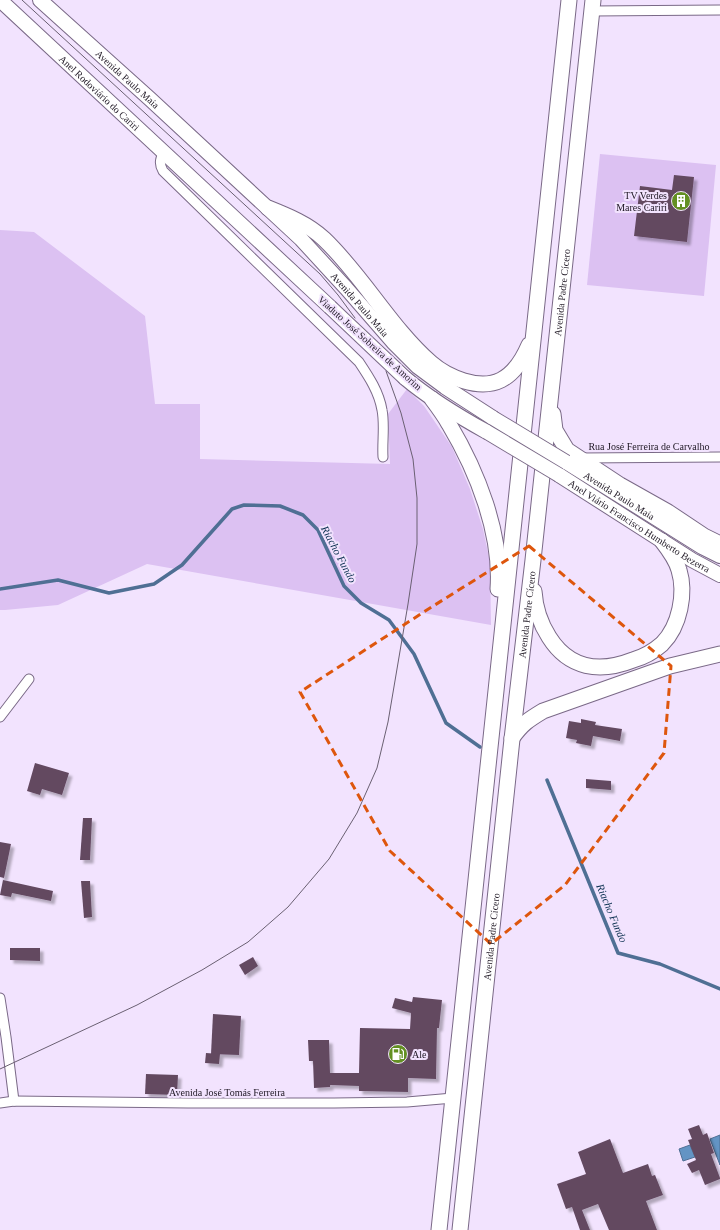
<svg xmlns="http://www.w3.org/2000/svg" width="720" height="1230" viewBox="0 0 720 1230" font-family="Georgia,serif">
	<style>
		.green { fill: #dcc1f2 }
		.water { fill: #6394c4; stroke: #4f6f94 }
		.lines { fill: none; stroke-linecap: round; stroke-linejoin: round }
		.stream { stroke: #4f6f94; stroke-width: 3.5 }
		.building { fill: #634961; filter: url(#shadow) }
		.minor-casing { stroke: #7a6987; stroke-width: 11 }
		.primary-casing { stroke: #7a6987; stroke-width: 16 }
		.trunk-casing { stroke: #7a6987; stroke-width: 17 }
		.minor { stroke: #fff; stroke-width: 9 }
		.primary { stroke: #fff; stroke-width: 14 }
		.trunk { stroke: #fff; stroke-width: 15 }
		.tram { stroke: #6a6072; stroke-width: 1 }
		.primary-bridge-casing { stroke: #7a6987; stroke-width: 16; stroke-linecap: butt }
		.primary-bridge { stroke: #fff; stroke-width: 14 }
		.marked { fill: none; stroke: #de560d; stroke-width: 3; stroke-dasharray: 8 5; stroke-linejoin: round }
		.labels { text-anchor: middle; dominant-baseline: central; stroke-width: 4; stroke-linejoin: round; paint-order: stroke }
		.street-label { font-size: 10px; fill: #1f1824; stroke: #f2e3fe }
		.poi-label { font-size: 10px; fill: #1f1824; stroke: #f2e3fe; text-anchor: end }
		.water-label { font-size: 11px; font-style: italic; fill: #0c3151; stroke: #f2e3fe }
	</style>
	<defs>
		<filter id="shadow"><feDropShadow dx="3.5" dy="3.5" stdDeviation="1" flood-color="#0004"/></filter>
	</defs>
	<rect width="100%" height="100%" fill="#f2e3fe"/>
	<g class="green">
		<polygon points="600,154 716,165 704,296 587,285"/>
		<polygon points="0,230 34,232 145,316 155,404 200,404 200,459 390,464 388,414 407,389 424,406 452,447 470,489 483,529 490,562 491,625 147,564 58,605 5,610 0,610"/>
	</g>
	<g class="water">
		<polygon points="720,1135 720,1165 710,1139"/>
		<polygon points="690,1145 695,1157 683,1161 679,1149"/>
	</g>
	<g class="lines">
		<g class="stream">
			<polyline points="0,589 58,580 109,593 154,584 182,565 232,509 244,505 280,506 303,515 318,530 344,586 361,603 389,620 414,654 446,723 480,747"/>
			<polyline points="547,780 618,953 660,964 720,989"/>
		</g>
	</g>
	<g class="building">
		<polygon points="674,175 694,177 687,242 634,236 640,186 672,190"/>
		<polygon points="581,719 596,722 595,725 622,729 620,741 593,736 591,746 576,743 577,740 566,738 569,721 581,723"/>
		<polygon points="35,763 69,773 62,795 42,789 40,795 27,791"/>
		<polygon points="586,779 611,781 611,790 586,788"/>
		<polygon points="83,818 92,818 90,860 80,860"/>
		<polygon points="0,842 11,844 4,878 0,877"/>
		<polygon points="3,880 53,891 51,901 12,893 11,897 0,895"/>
		<polygon points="81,881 90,881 92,917 84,918"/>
		<polygon points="10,948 40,948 40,961 10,960"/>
		<polygon points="253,957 258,966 245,975 239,965"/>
		<polygon points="413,997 442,1000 439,1028 437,1028 436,1079 408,1078 408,1092 359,1091 359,1086 330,1085 330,1087 314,1088 313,1061 309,1061 308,1040 329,1040 330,1073 359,1073 360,1028 410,1029 411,1013 392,1008 395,998 412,1002"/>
		<polygon points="213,1014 241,1016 239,1055 211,1054"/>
		<polygon points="206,1053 220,1054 219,1064 205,1063"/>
		<polygon points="146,1074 178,1075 177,1095 145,1094"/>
		<polygon points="699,1125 703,1135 707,1133 714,1153 711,1154 720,1178 720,1179 705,1185 699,1170 692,1173 687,1164 696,1160 688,1140 692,1139 688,1129"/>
		<polygon points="610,1139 623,1173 648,1164 652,1176 655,1175 663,1195 646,1201 657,1230 609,1230 598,1204 582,1210 590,1230 580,1230 572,1207 566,1209 557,1184 586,1174 578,1152"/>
	</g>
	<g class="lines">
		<g class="minor-casing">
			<g id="minor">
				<polyline points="592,11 720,10"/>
				<path d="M163 153C160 160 159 164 163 171L359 362C369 377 379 392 382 410 385 425 382 442 383 457"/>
				<polyline points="581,458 720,457"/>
				<polyline points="0,717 29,679"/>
				<polyline points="0,998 6,1037 14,1101"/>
				<polyline points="0,1103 14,1101 188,1103 334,1103 407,1102 453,1098"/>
			</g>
		</g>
		<g class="primary-casing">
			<g id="primary">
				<path id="s1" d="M0 0 330 307"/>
				<path id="s2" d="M40 0 150 99 301 239 346 288 393 342 418 367 445 387 493 418"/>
				<path d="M405 378C430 399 458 416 487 432"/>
				<path id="s3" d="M566 462 702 547 720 556"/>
				<path id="s4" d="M559 475 692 560 720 575"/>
			</g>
		</g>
		<g class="trunk-casing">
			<g id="trunk">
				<path d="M268 208C288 216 308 224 324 239 363 276 390 327 431 363 447 377 479 391 501 380 515 373 523 359 529 345"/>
				<path d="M432 399C438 407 444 415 449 424 477 471 502 533 498 589"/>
				<polyline points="553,414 555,430 567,450 620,485 668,512 704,536 720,544"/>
				<path d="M534 591C535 607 540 623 549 637 569 669 600 673 633 660 644 657 654 651 662 644 680 626 686 593 679 570 676 559 669 550 662 541"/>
				<path d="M512 738C522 724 528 720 543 711L670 666 720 654"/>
				<polyline points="439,1230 569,0"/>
				<path id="s5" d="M460 1230 512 739 533 560 593 0"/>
			</g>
		</g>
		<use href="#minor" class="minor"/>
		<use href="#primary" class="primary"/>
		<use href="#trunk" class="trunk"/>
		<g class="tram">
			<polyline points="22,0 320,274 338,295 355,318"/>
			<polyline points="0,1069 137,1005 202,970 248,942 288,907 329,859 357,813 377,768 388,722 408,604 417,544 417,498 413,459 401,413 386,371"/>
		</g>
		<g class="primary-bridge-casing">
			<g id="primary-bridge">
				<polyline points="330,307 405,378"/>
				<polyline points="493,418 566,462"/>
				<polyline points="487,432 559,475"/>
			</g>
		</g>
		<use href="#primary-bridge" class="primary-bridge"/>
	</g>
	<path class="marked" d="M529 546 671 666 664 753 565 885 491 944 390 851 300 692 430 608Z"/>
	<defs>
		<g id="building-disc" transform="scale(1)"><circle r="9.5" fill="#639022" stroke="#f2e3fe"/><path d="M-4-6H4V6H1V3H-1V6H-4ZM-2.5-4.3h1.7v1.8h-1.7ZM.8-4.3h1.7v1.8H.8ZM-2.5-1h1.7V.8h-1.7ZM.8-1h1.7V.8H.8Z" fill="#fff"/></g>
		<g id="fuel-disc" transform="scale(1)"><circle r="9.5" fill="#639022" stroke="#f2e3fe"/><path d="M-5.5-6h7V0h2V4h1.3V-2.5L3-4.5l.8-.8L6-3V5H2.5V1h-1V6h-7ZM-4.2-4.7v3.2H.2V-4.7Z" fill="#fff"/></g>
	</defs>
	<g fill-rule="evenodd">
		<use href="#building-disc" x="681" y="201"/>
		<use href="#fuel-disc" x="398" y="1054"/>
	</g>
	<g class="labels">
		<g class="street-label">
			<text stroke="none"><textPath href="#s2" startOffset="118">Avenida Paulo Maia</textPath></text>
			<text stroke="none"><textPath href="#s1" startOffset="136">Anel Rodoviário do Cariri</textPath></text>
			<text stroke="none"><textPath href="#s5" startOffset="943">Avenida Padre Cícero</textPath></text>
			<text stroke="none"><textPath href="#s2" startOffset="442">Avenida Paulo Maia</textPath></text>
			<text transform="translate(370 343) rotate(42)">Viaduto José Sobreira de Amorim</text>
			<text x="649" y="446">Rua José Ferreira de Carvalho</text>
			<text stroke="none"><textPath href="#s3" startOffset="63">Avenida Paulo Maia</textPath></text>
			<text stroke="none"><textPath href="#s4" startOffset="95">Anel Viário Francisco Humberto Bezerra</textPath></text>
			<text stroke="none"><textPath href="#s5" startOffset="619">Avenida Padre Cícero</textPath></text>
			<text stroke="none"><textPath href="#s5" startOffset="295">Avenida Padre Cícero</textPath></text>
			<text x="227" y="1092">Avenida José Tomás Ferreira</text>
		</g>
		<g class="poi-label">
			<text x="667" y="195">TV Verdes<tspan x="667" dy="12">Mares Cariri</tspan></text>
			<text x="412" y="1054" text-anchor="start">Ale</text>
		</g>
		<g class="water-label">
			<text transform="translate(339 554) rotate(62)">Riacho Fundo</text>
			<text transform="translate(612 913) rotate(67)">Riacho Fundo</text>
		</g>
	</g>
</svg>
